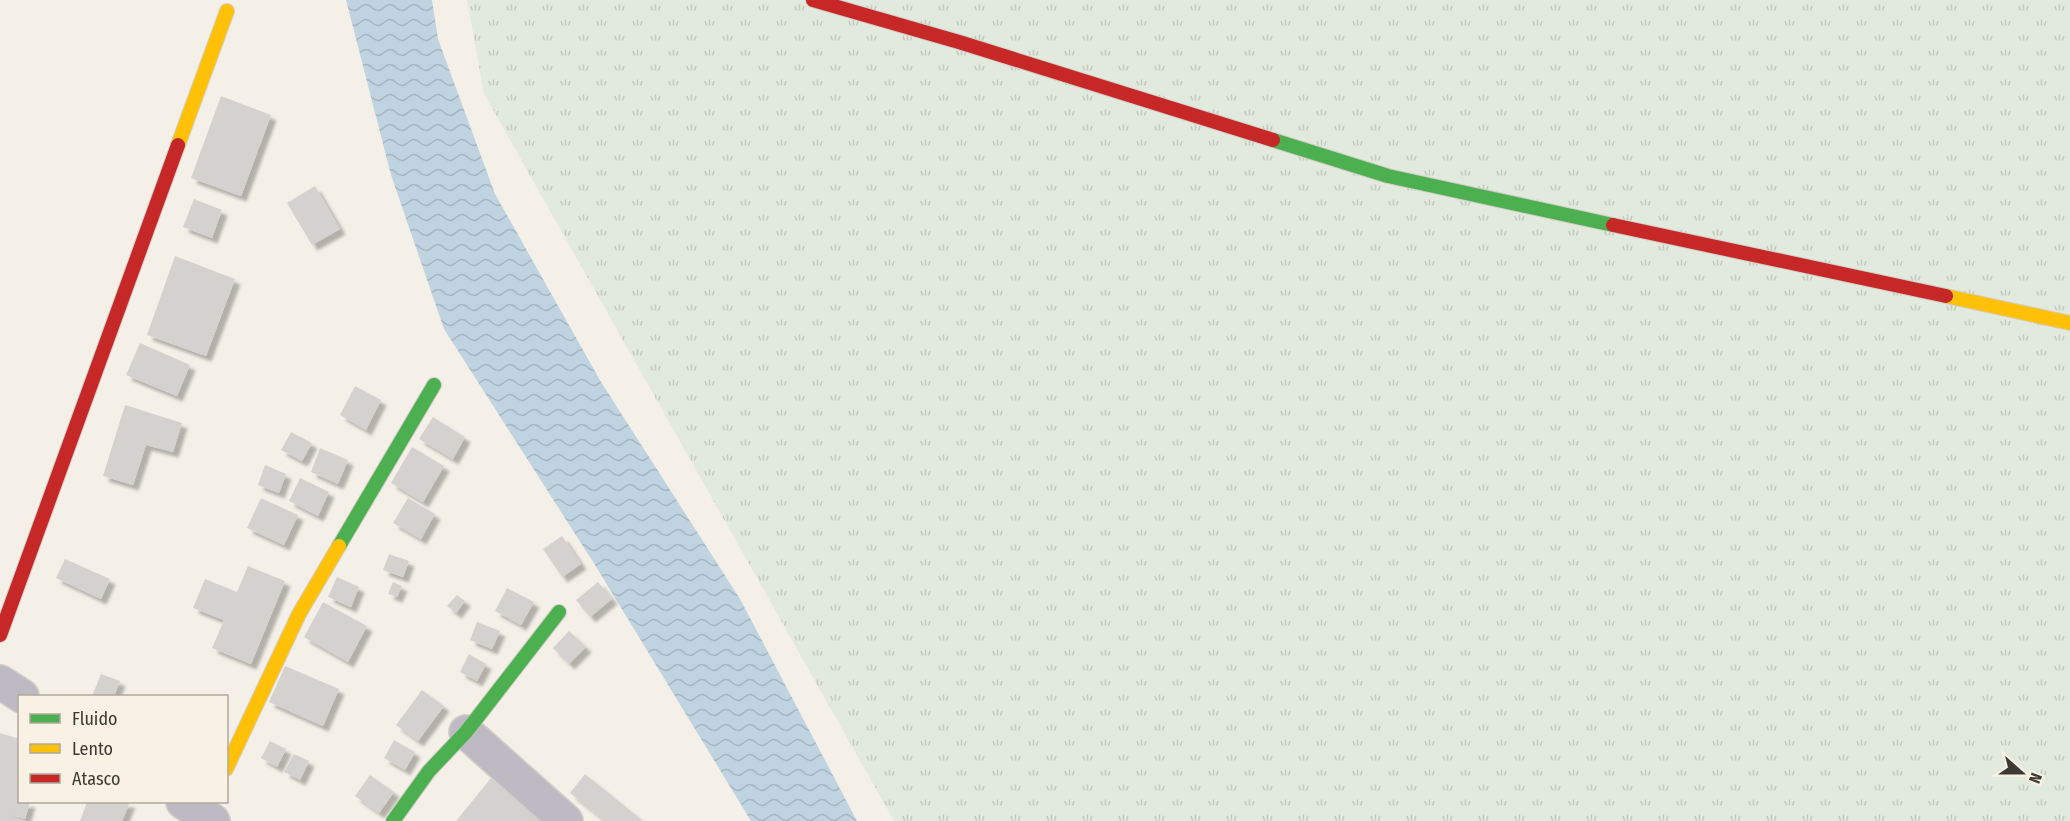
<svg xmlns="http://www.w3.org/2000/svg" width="2070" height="821" viewBox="0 0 2070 821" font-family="'Fira Sans Condensed',sans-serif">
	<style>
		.grass { fill: url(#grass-tufts) }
		.water { fill: url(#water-waves) }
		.building { fill: #d5d1cf; filter: url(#shadow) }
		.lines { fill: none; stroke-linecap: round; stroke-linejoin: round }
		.street-casing { stroke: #d2cec8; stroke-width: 36 }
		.fast-casing { stroke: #d2cec8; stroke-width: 16 }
		.slow-casing { stroke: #d2cec8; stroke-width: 16 }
		.jam-casing { stroke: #d2cec8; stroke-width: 16 }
		.street { stroke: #bdbac3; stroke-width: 33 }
		.fast { stroke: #4caf50; stroke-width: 14 }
		.slow { stroke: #ffc107; stroke-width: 14 }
		.jam { stroke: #c62828; stroke-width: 14 }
	</style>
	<defs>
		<pattern id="grass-tufts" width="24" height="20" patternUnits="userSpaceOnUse" patternTransform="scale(1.5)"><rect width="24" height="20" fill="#e2eade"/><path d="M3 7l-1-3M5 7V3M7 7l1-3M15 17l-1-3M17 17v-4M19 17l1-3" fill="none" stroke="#c3c9bf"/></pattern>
		<pattern id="water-waves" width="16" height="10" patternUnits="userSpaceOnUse" patternTransform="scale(1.5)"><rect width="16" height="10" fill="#c0d3e0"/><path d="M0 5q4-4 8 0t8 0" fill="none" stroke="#a6b6c1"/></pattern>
		<filter id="shadow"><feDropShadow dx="5.5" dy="5.5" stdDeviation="1.5" flood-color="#0004"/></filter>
	</defs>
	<rect width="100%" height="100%" fill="#f4f0e8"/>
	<polygon class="grass" points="467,0 2070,0 2070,821 894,821 484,94"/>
	<polygon class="water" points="346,0 432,0 438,39 495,194 601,382 740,599 857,821 751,821 595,565 444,329 391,175"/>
	<g class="building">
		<polygon points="221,96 271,115 241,196 191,178"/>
		<polygon points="315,186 340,229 312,245 287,203"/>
		<polygon points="194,199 222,210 212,238 183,227"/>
		<polygon points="175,256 235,279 206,356 147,335"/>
		<polygon points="140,343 190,365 177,396 126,375"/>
		<polygon points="355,386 381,400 366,430 340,415"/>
		<polygon points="125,405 182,423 173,452 146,445 133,485 103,476"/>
		<polygon points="433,417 465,437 453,459 419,439"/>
		<polygon points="291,432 312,443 302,461 281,450"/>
		<polygon points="412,447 444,466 423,502 391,483"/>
		<polygon points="320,448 348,460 338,484 311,472"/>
		<polygon points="265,465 286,474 279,493 258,485"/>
		<polygon points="300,478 329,492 318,516 289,501"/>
		<polygon points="261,498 298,515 284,545 247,528"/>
		<polygon points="408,498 435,514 421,539 393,523"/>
		<polygon points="562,536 581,564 562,577 543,549"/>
		<polygon points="389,554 409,561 403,577 383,570"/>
		<polygon points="65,559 110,579 101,599 56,578"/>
		<polygon points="248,566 285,581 251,664 212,648 224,620 193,608 205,579 237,592"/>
		<polygon points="337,577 359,587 351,607 328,597"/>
		<polygon points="393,582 402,586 397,597 388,594"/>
		<polygon points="598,582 612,599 590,617 576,600"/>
		<polygon points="507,588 534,602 521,625 495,611"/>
		<polygon points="457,595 465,601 456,613 447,606"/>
		<polygon points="323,602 367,626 348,662 304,637"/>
		<polygon points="477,622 500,631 492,649 470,640"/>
		<polygon points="569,631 586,647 569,664 553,648"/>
		<polygon points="469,654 486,664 477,681 460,672"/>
		<polygon points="285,666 339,689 323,726 269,702"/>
		<polygon points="101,674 120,681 114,696 92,696"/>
		<polygon points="422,690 444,706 418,741 396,725"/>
		<polygon points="0,733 20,739 20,802 30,802 25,819 2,813 26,821 0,821"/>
		<polygon points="394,740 415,752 405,770 384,758"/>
		<polygon points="270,741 286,749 277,767 261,758"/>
		<polygon points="294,754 309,761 300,780 284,772"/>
		<polygon points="585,774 643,821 605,821 570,793"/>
		<polygon points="370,775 394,792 379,813 355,796"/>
		<polygon points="491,778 513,797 542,821 456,821"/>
		<polygon points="87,802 130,802 122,821 80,821"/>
	</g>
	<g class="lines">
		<g class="street-casing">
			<g id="street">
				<polyline points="0,682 22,696"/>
				<polyline points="466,732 566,821"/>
				<polyline points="183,802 213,821"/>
			</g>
		</g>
		<g class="fast-casing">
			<g id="fast">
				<polyline points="1273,140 1388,176 1613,225"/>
				<polyline points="339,546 434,385"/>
				<polyline points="393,821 429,771 466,732 559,612"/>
			</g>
		</g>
		<g class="slow-casing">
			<g id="slow">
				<polyline points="178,145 227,11"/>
				<polyline points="1946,296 2070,323"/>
				<polyline points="226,769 299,614 339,546"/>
			</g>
		</g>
		<g class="jam-casing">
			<g id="jam">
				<polyline points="813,0 959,42 1273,140"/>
				<polyline points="1613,225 1946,296"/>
				<polyline points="0,635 178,145"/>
			</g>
		</g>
		<use href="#street" class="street"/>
		<use href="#fast" class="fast"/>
		<use href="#slow" class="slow"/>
		<use href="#jam" class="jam"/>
	</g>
	<rect x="18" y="695" width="210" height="108" fill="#f9f1e3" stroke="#aea89d" stroke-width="1.5"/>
	<rect x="30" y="714" width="30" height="9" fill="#4caf50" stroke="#aea89d" stroke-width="1.5"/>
	<text x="72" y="725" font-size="18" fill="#3d3a34">Fluido</text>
	<rect x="30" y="744" width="30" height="9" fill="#ffc107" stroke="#aea89d" stroke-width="1.5"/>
	<text x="72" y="755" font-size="18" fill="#3d3a34">Lento</text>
	<rect x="30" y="774" width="30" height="9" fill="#c62828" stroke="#aea89d" stroke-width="1.5"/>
	<text x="72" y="785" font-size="18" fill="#3d3a34">Atasco</text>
	<g transform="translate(2022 773) rotate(111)" stroke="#f9f1e3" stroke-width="4.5" paint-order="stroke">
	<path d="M0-4.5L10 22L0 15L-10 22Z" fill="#3d3a34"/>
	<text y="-9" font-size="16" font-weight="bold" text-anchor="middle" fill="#3d3a34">N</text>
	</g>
</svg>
